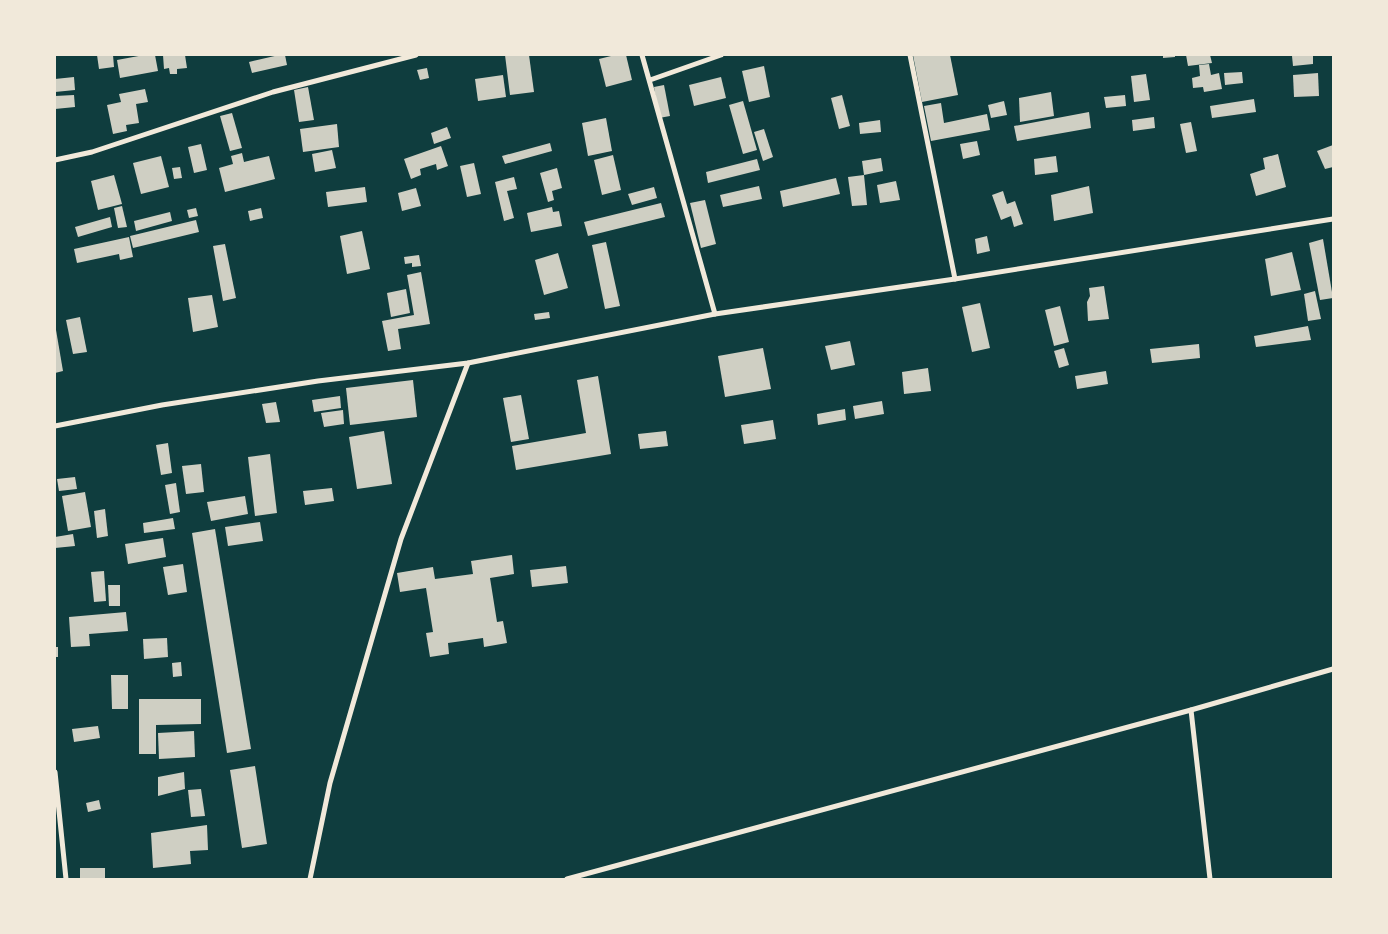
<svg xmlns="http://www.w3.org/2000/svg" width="1388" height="934" viewBox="0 0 1388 934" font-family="'Exo 2',sans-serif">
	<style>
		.building { fill: #cfcfc3 }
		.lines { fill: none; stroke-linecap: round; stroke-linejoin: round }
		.minor { stroke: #f1e9da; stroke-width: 5 }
	</style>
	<rect width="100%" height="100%" fill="#0f3d3e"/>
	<g class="building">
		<polygon points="97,55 113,55 114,67 99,69"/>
		<polygon points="144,55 155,55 158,71 120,78 117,60"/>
		<polygon points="163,55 185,55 187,68 177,69 177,74 170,74 169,68 164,69"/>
		<polygon points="279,55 285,55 287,65 252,73 249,62"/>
		<polygon points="505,55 529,55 534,92 510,95"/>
		<polygon points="615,55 626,55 632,80 606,87 599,59"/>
		<polygon points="913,55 950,55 958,95 922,102"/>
		<polygon points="1163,55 1175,55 1175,57 1163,58"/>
		<polygon points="1186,55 1210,55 1212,63 1188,66"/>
		<polygon points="1313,55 1313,64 1293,66 1292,56"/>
		<polygon points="1209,64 1211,75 1219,73 1222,89 1204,92 1203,87 1193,88 1192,78 1200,76 1199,65"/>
		<polygon points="764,66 770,97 749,102 742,71"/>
		<polygon points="427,68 429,78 420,80 417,70"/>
		<polygon points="1242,72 1243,83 1225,85 1224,73"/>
		<polygon points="1318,73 1319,96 1294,97 1293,75"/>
		<polygon points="1146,74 1150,100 1134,102 1131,76"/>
		<polygon points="503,75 506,97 478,101 475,79"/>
		<polygon points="74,77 75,90 55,92 55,79"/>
		<polygon points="721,77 726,98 694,106 689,85"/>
		<polygon points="664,85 670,116 659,118 654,87"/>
		<polygon points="308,87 314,120 299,122 294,90"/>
		<polygon points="145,89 148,102 136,104 139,123 126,125 127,131 113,134 107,105 121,102 119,94"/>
		<polygon points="1051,92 1054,116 1020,122 1019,98"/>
		<polygon points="74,95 75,107 55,109 55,96"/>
		<polygon points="842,95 850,126 839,129 831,98"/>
		<polygon points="1125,95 1126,106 1106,108 1104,97"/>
		<polygon points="1254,99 1256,112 1212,118 1210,106"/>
		<polygon points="743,101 757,150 743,154 729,105"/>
		<polygon points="1004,101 1007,115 991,118 988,105"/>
		<polygon points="941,103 944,123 987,114 990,130 931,141 924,106"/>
		<polygon points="1089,112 1091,128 1017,141 1014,126"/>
		<polygon points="232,113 242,148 230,151 220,116"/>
		<polygon points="1154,117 1155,128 1133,131 1132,120"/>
		<polygon points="606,118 612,151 588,156 582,123"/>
		<polygon points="880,120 881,132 860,134 859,123"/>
		<polygon points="1191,122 1197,151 1186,153 1180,124"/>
		<polygon points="337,124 339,147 303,152 300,129"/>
		<polygon points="447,127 451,138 434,144 431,133"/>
		<polygon points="764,129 773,157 763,161 754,132"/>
		<polygon points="977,141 980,155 963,159 960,144"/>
		<polygon points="550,143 552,151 505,164 502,156"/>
		<polygon points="201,144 207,170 194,173 188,147"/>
		<polygon points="1333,145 1333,167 1325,169 1317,151"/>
		<polygon points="441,146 448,166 437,170 436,164 420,169 421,175 411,179 404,159"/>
		<polygon points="332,150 336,168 315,172 312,154"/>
		<polygon points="242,153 244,162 269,156 275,179 225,192 219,168 233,164 231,156"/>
		<polygon points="1278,154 1286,187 1256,196 1250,174 1265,169 1263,158"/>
		<polygon points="613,155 621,190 602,195 594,160"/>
		<polygon points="161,156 169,187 141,194 133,163"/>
		<polygon points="1056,156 1058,172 1035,175 1034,159"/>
		<polygon points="881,158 883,171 864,175 867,205 852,206 848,177 864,175 862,161"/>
		<polygon points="757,159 760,170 708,183 706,172"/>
		<polygon points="474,163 481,194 467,197 460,166"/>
		<polygon points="180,167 182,178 174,179 172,168"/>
		<polygon points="557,168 562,188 552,191 554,200 548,202 540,173"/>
		<polygon points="114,175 122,204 98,210 91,181"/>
		<polygon points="514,177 517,189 507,191 514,218 504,221 495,182"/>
		<polygon points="836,178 840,194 783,207 780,191"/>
		<polygon points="896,181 900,200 880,203 877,185"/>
		<polygon points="759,186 762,199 723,207 720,195"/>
		<polygon points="1089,186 1093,213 1054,221 1051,195"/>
		<polygon points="365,187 367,202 328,207 326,192"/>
		<polygon points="654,187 657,198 632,205 628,194"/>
		<polygon points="416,188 421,206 402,211 398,193"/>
		<polygon points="1003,191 1007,204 1015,201 1023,224 1014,227 1011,216 1001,220 992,195"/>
		<polygon points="705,200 716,244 701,248 690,203"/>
		<polygon points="661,203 665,217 588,236 584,222"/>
		<polygon points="122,206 127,227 118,228 114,208"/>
		<polygon points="552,207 553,212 559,211 562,226 531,232 527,213"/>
		<polygon points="196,208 198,216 189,218 187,210"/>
		<polygon points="261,208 263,218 250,221 248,211"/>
		<polygon points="170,212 172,221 136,231 134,221"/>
		<polygon points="110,217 112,227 78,237 75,227"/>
		<polygon points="196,220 199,232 133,248 130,236"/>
		<polygon points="362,231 370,269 347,274 340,236"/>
		<polygon points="987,236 990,251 977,254 975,239"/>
		<polygon points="129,237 133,257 120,260 119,254 77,263 74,249"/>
		<polygon points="1323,239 1333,298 1320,300 1309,243"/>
		<polygon points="606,242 620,306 605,309 592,245"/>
		<polygon points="225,244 236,298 223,301 213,246"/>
		<polygon points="1292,252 1301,290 1271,296 1265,259"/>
		<polygon points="558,253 568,288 544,295 535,260"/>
		<polygon points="419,255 421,266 412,267 412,263 405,264 404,257"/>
		<polygon points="421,272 430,324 398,329 401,349 388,351 382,321 414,315 407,275"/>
		<polygon points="1104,286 1109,319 1088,321 1087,302 1090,296 1089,288"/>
		<polygon points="406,289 410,313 391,317 387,293"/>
		<polygon points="1315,291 1321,319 1308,321 1304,294"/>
		<polygon points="212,295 218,327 193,332 188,298"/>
		<polygon points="980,303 990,348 972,352 962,307"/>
		<polygon points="1060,306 1069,342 1054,346 1045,310"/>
		<polygon points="549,312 550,318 535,320 534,314"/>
		<polygon points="80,317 87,352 73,354 66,320"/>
		<polygon points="55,324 63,371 55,373"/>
		<polygon points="1308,326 1311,340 1256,347 1254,336"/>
		<polygon points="850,341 855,365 831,370 825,346"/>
		<polygon points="1199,344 1200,358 1152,363 1150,349"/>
		<polygon points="763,348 771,389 725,397 718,356"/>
		<polygon points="1064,348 1069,365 1059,368 1054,351"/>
		<polygon points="928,368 931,391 904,394 902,372"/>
		<polygon points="1106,371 1108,384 1077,389 1075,376"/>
		<polygon points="598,376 611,454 516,470 512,446 586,433 577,380"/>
		<polygon points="413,380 417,417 350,425 346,388"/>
		<polygon points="521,395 529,439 511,442 503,398"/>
		<polygon points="340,396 341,408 314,412 312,400"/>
		<polygon points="882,401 884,414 855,419 853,406"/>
		<polygon points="276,402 280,422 266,423 262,404"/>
		<polygon points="845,409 846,420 818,425 817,414"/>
		<polygon points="343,410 344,424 324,427 321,413"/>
		<polygon points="773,420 776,439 744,444 741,425"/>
		<polygon points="384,431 392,484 357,489 349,437"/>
		<polygon points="666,431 668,446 640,449 638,434"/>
		<polygon points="168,443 172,473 161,475 156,445"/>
		<polygon points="270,454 277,513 255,516 248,457"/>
		<polygon points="201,464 204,492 186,494 182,466"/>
		<polygon points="75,477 77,489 59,491 57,479"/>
		<polygon points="176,483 180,512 170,514 165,485"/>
		<polygon points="332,488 334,501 305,505 303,491"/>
		<polygon points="85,492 91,527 68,531 62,496"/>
		<polygon points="245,496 248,514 211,521 207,502"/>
		<polygon points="105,509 108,536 97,538 94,511"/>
		<polygon points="173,518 175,529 144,533 143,523"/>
		<polygon points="260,522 263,541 228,546 225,527"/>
		<polygon points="215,529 251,749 227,753 192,533"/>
		<polygon points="73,534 75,546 55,548 55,537"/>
		<polygon points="163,538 166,557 128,564 125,544"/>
		<polygon points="512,555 514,574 490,578 497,622 503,621 507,643 484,647 483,638 448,643 449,654 430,657 426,633 433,632 426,588 400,592 397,573 433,567 435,579 473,574 471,561"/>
		<polygon points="183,564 187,592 168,595 163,567"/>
		<polygon points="566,566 568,583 532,587 530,570"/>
		<polygon points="104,571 106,601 94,602 91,572"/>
		<polygon points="108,585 120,585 120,606 109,606"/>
		<polygon points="126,612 128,631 89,634 90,646 71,647 69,617"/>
		<polygon points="167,638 168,657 144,659 143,639"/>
		<rect x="55" y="647" width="3" height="10"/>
		<polygon points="181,662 182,676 173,677 172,663"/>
		<polygon points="111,675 128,675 128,709 112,709"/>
		<polygon points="139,699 201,699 201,724 156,725 156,754 139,754"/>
		<polygon points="98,726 100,738 74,742 72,729"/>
		<polygon points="194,731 195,757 159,759 158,733"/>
		<polygon points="255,766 267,844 242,848 230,770"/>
		<polygon points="184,772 185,789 158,796 158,777"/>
		<polygon points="201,789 205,816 191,817 188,790"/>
		<polygon points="99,800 101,809 88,812 86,803"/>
		<polygon points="207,825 208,850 190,851 191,864 153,868 151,833"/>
		<rect x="80" y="868" width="25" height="11"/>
	</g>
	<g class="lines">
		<g class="minor">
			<polyline points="642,55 715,314"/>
			<polyline points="910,55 955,279"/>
			<polyline points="650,80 721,55"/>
			<polyline points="55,160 92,152 273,92 416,55"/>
			<polyline points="55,426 162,405 318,381 468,363 715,314 955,279 1333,219"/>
			<polyline points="1191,710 1210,879"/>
			<polyline points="55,772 66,879"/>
			<polyline points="310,879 330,783 401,539 468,363"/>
			<polyline points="567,879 1191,710 1333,669"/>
		</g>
	</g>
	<rect width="1388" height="934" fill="none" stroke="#f1e9da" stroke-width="112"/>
</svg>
